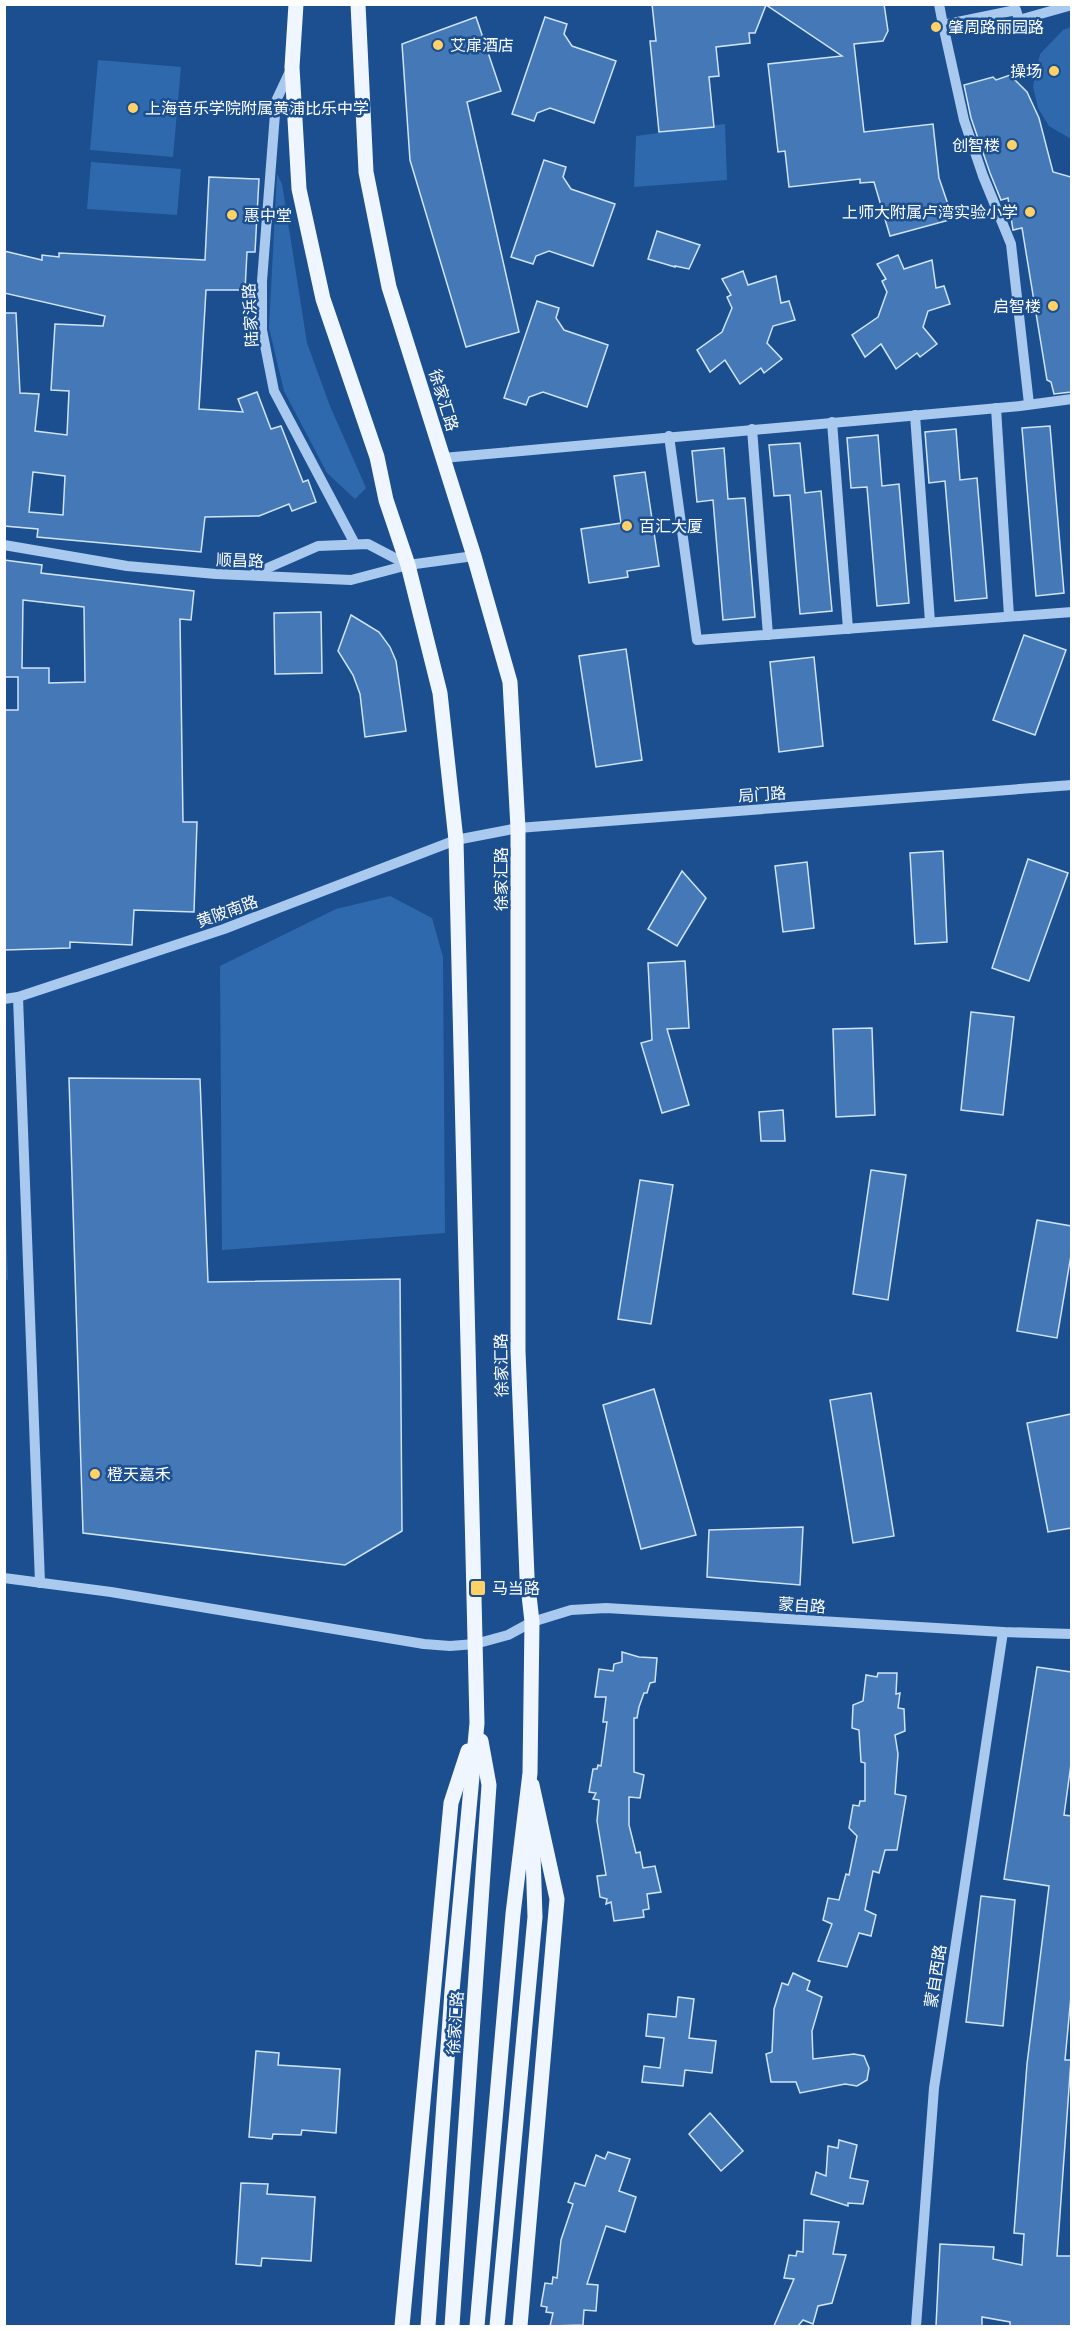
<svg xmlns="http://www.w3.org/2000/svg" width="1076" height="2331" viewBox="0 0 1076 2331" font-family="'PT Sans','Noto Sans SC',sans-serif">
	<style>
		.green { fill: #2e69ad }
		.building { fill: #4478b7; stroke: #cfe3fa; stroke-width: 1.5; fill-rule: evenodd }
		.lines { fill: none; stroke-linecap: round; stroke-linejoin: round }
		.minor { stroke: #a9c9ee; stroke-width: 10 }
		.major { stroke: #f0f6ff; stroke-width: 15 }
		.poi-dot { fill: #ffd166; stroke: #1b4f8f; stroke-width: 2 }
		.labels { text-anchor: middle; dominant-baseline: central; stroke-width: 5; stroke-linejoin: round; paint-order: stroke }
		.poi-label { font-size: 16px; fill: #fff; stroke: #1b4f8f; text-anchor: start }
		.street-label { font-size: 16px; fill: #fff; stroke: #1b4f8f }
	</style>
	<rect width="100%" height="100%" fill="#1b4f8f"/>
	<g class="green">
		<polygon points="1071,27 1072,27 1071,139 1049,126 1038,108 1033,87 1040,54 1063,30"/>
		<polygon points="98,60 181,67 173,157 90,150"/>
		<polygon points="725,124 727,180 634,187 636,136"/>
		<polygon points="91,162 181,169 177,215 87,209"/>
		<polygon points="277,174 282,184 307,343 330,406 366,488 355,499 327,473 284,391 269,328"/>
		<polygon points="390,896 432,918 443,957 445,1233 222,1250 220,966 336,909"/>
		<polygon points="4,1194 5,1194 8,1280 4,1279"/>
	</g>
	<g class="building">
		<polygon points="652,4 884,4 888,31 883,41 854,44 864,132 933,124 939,178 953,219 890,236 874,182 860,183 860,179 789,187 785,151 778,152 768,64 842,56 766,5 755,33 749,33 750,43 716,47 719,76 709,77 714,127 659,132 650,41 656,41"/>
		<polygon points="476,17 501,91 467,102 519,332 466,347 410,160 402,44"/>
		<polygon points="545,17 567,24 564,34 572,46 616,61 594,123 550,108 537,113 534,121 512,114"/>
		<polygon points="1010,75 1027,92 1039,118 1053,172 1071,177 1071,392 1054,394 1051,382 1047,380 1022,228 1013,230 1008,198 1001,200 990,173 971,118 964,85 993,77 996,80"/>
		<polygon points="544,160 566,167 563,177 571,189 615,204 593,266 549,251 536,256 533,264 511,257"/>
		<path d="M209 177 259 179 255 252H247L245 290H206L199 409 243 412 238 399 257 392 271 429 281 426 303 482 308 480 316 502 292 511 289 504 259 516 205 517 201 552 37 537 38 529 4 526V313H16L20 393 39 394 35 431 67 435 69 391 51 390 55 324 103 326 105 316 4 293V251L42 260V255L59 257V253L205 260ZM33 472 65 476 63 515 29 512Z"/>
		<polygon points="657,231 700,245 689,269 675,266 675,267 648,259"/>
		<polygon points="898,255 904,269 932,260 936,288 944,286 950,304 928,311 923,327 937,344 920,357 917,353 896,369 881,344 865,357 852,335 878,317 887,292 882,281 886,279 877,264"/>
		<polygon points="743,271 748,285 776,276 781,303 789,301 795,320 773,326 767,343 782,359 764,373 761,368 740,384 725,360 710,372 697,350 722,332 732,308 727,297 731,295 722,279"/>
		<polygon points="537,301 559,308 556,318 564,330 608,345 587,407 543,392 529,397 526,405 504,398"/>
		<polygon points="1050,426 1064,593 1036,596 1022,428"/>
		<polygon points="956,429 960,480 977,478 987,598 955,601 945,481 929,483 925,432"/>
		<polygon points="878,435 882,486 899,484 909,603 877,606 867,487 851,488 847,438"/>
		<polygon points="800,443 805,493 821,491 832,611 800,614 790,495 774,496 769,445"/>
		<polygon points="724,448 728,499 745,498 755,617 723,620 713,500 697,502 692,451"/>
		<polygon points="645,472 659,566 627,571 628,577 589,583 581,529 621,523 614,476"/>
		<path d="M4 560 42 565 41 573 194 591 191 620 180 619 183 822H197L194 912 134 910 132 945 70 942V948L4 950V710H18V677H4ZM23 600 84 607 85 682 49 683V668H22Z"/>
		<polygon points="321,612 322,673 275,674 274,613"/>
		<polygon points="351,615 379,632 390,647 396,661 406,731 365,737 360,694 353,675 338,651"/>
		<polygon points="1024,635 1066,650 1035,735 993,720"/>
		<polygon points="626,649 642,760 596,767 579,656"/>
		<polygon points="814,657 823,746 779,752 770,662"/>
		<polygon points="943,851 947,942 915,944 910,853"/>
		<polygon points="1028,859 1068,873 1029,981 992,968"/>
		<polygon points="807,862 814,928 783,932 775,866"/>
		<polygon points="682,871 706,898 677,946 648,929"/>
		<polygon points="685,961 689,1028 667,1029 689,1105 662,1113 641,1043 652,1040 648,963"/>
		<polygon points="971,1012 1014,1017 1003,1115 961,1110"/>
		<polygon points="872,1028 875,1115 836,1117 833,1029"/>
		<polygon points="69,1078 200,1079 208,1282 400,1279 402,1531 345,1565 83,1533"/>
		<polygon points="783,1110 785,1141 761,1141 759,1112"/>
		<polygon points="871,1170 906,1175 888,1300 853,1294"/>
		<polygon points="640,1180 673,1185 651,1324 618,1319"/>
		<polygon points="1037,1220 1071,1226 1071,1255 1057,1338 1017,1331"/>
		<polygon points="654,1389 696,1535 641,1549 603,1405"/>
		<polygon points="871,1393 894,1536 853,1543 830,1400"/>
		<polygon points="1071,1414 1071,1528 1048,1532 1027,1423"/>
		<polygon points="803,1527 800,1585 707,1577 709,1530"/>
		<polygon points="622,1652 639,1657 657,1658 655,1682 650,1683 647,1693 644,1693 639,1707 637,1718 634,1718 634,1772 644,1775 640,1798 629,1797 629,1825 636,1853 640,1852 643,1868 655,1866 661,1892 647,1894 649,1909 643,1910 644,1917 614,1921 611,1902 606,1904 607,1899 600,1897 597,1876 606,1875 597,1821 599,1800 593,1799 596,1793 589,1792 593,1769 597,1769 598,1765 601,1766 607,1722 603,1722 606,1697 595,1697 599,1669 613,1671 614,1664 622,1662"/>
		<polygon points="1037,1667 1071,1672 1071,1764 1064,1815 1071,1816 1071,1996 1065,2060 1071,2060 1057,2256 1071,2256 1071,2326 1010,2326 1010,2322 982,2317 982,2326 936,2326 940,2244 994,2247 993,2259 1022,2265 1024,2234 1014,2233 1027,2064 1049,1886 1004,1879"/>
		<polygon points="878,1673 897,1673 896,1694 900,1693 898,1708 904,1709 905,1731 895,1735 898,1754 895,1794 906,1796 897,1850 885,1850 879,1873 873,1871 865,1910 876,1915 871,1936 859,1933 847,1967 818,1961 832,1924 823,1920 828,1898 839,1900 846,1874 849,1875 857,1836 849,1828 853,1805 859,1806 860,1801 865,1801 865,1763 861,1762 859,1730 852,1728 853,1705 863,1701 866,1675 877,1677"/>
		<polygon points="981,1896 1015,1900 1003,2026 966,2022"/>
		<polygon points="793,1973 810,1981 807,1990 822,1997 812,2031 813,2059 854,2054 864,2056 869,2068 867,2080 857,2086 845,2084 800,2093 796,2082 771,2082 766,2054 772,2052 774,2009 782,1983 788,1985"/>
		<polygon points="678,1997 694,1999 689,2038 716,2041 712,2073 685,2070 683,2086 642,2082 644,2066 660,2068 664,2038 646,2036 648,2014 676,2017"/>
		<polygon points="256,2051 279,2053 278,2065 340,2069 336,2133 302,2130 301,2135 273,2134 272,2139 249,2137"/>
		<polygon points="710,2113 743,2151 721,2171 689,2134"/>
		<polygon points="839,2140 857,2145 850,2178 868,2181 863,2204 848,2203 848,2206 811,2194 816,2172 826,2176 828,2146 838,2148"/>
		<polygon points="608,2152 630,2159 619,2191 636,2197 625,2232 606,2226 587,2284 598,2285 596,2311 584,2310 583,2325 550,2326 553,2313 546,2312 547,2307 541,2306 545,2283 552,2284 553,2277 557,2278 561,2240 573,2204 568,2202 575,2183 585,2186 596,2155 605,2159"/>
		<polygon points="241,2183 268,2184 267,2194 315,2197 311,2261 262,2258 261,2266 236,2264"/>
		<polygon points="804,2220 839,2222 833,2254 846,2255 832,2303 818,2306 813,2324 803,2320 798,2326 774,2326 794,2279 784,2278 789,2255 796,2256 797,2251 803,2252"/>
	</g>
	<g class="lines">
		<g class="minor">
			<polyline points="939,4 943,25 1016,10 1019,20 1072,5"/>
			<polyline points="943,25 964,120 983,176 1011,244 1029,404"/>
			<polyline points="291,69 276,101 262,281 262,330 274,391 355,544"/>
			<polyline points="996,408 1009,616"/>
			<polyline points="915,415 930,622"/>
			<polyline points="832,422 848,629"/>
			<polyline points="752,429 768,635"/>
			<polyline points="669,436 697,640 1072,612"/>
			<polyline points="443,458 1020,406 1072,399"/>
			<polyline points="4,545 127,566 216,574 351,580 408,565 474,556"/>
			<polyline points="254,574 318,546 368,544 408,565"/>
			<polyline points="18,997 40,1583"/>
			<polyline points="4,999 18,997 224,929 456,840 518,828 1072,785"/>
			<polyline points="4,1578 111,1592 424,1644 450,1646 475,1644 508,1635 532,1622 571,1610 606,1608 1003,1632 1072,1634"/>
			<polyline points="916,2326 934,2088 1003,1632"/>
		</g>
		<g class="major">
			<polyline points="296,4 292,67 299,189 323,299 377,457 386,500 408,565 440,693 456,840 477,1723 452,1991 428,2326"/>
			<polyline points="358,4 366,172 389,287 474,556 510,682 518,828 518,1351 527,1577 532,1622 530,1773 513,1914 477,2326"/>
			<polyline points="402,2326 451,1803 468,1751"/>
			<polyline points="452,2326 489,1785 481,1741"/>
			<polyline points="497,2326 535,1917 532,1821"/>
			<polyline points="520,2326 557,1899 532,1785"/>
		</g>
	</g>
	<g class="poi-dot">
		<circle cx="936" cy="27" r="6"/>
		<circle cx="438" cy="45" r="6"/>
		<circle cx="1054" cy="71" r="6"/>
		<circle cx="133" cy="108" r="6"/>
		<circle cx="1012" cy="145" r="6"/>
		<circle cx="1030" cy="212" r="6"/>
		<circle cx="232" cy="215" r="6"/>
		<circle cx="1053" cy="306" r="6"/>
		<circle cx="627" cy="526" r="6"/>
		<circle cx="95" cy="1474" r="6"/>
		<rect x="470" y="1580" width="16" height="16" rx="3"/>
	</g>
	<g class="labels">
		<g class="poi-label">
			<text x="948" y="27">肇周路丽园路</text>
			<text x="450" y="45">艾扉酒店</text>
			<text x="1042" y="71" text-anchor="end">操场</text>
			<text x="145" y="108">上海音乐学院附属黄浦比乐中学</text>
			<text x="1000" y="145" text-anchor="end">创智楼</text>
			<text x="1018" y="212" text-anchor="end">上师大附属卢湾实验小学</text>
			<text x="244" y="215">惠中堂</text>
			<text x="1041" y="306" text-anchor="end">启智楼</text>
			<text x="639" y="526">百汇大厦</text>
			<text x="107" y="1474">橙天嘉禾</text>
			<text x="492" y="1588">马当路</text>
		</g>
		<g class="street-label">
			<text transform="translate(250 315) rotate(-93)">陆家浜路</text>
			<text transform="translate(444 400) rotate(73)">徐家汇路</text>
			<text transform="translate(240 560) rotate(2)">顺昌路</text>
			<text transform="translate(762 794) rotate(-4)">局门路</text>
			<text transform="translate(501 879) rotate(-90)">徐家汇路</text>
			<text transform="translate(227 911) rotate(-20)">黄陂南路</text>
			<text transform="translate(501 1365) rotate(-91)">徐家汇路</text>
			<text transform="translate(802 1605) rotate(4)">蒙自路</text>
			<text transform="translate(935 1976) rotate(-81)">蒙自西路</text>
			<text transform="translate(455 2023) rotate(-86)">徐家汇路</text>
		</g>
	</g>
	<rect width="1076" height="2331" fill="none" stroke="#ffffff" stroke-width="12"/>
</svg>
